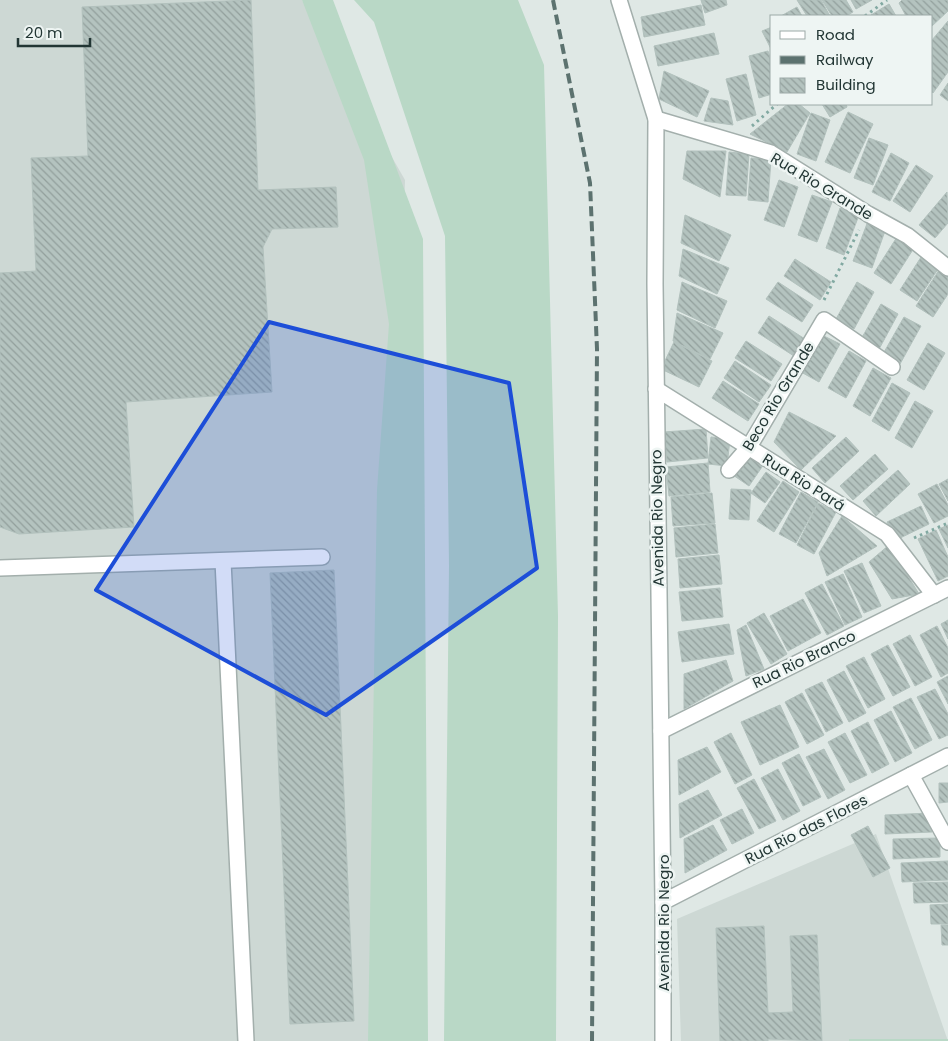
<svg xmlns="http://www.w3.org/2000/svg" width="948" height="1041" viewBox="0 0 948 1041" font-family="Poppins,sans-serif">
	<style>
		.built { fill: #cdd8d4 }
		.grass { fill: #b9d8c6 }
		.building { fill: url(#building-back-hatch); stroke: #b2c1bd }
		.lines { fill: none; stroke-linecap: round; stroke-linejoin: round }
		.minor-casing { stroke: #a3afac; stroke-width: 18 }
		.path { stroke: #82a9a2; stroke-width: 3; stroke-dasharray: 2.5 4; stroke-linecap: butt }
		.minor { stroke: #fff; stroke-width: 15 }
		.rail { stroke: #5c726f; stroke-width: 4; stroke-dasharray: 10 5; stroke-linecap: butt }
		.marked { fill: #1d4ed8; fill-opacity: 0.2; stroke: #1d4ed8; stroke-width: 4; stroke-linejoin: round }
		.labels { text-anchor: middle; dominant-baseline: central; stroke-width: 5; stroke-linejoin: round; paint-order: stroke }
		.street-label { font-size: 15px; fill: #223634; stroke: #eef5f3 }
	</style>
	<defs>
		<pattern id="building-back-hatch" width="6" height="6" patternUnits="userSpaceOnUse" patternTransform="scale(1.25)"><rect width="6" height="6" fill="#b4c3bf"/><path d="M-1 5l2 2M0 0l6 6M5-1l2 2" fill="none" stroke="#929f9c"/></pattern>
	</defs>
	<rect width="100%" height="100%" fill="#dfe8e5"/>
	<g class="built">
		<polygon points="0,0 302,0 405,180 380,1041 0,1041"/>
		<polygon points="876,834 948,1041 681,1041 677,919"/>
	</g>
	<g class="grass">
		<polygon points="302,0 333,0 423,239 428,1041 368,1041 377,490 389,324 364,160"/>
		<polygon points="354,0 518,0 544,65 558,616 556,1041 444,1041 449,566 445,236 374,22"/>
		<rect x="849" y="1039" width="99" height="2"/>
	</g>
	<g class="building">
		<polygon points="251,0 258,190 336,187 338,227 272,229 263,247 272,392 126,402 134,527 19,534 0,527 0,273 36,271 31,158 88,156 82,7"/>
		<polygon points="701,0 726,0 727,5 705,13"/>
		<polygon points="797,0 821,0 830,16 807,16"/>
		<polygon points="822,0 846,0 853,12 846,16 832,16"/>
		<polygon points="851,0 872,0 856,9"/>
		<polygon points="902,0 948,0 948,11 932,26 932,16 906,16 899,3"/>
		<polygon points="889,4 896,16 872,16 871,15"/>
		<polygon points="701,5 705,25 644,37 641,17"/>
		<polygon points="797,7 802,16 781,16"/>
		<polygon points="948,21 948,72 933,93 932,92 932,40"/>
		<polygon points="772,27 772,51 762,31"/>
		<polygon points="714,33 719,54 658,66 654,46"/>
		<polygon points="768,51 772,65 772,94 759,98 749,56"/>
		<polygon points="664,71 709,91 697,117 659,99"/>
		<polygon points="746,74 756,115 737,121 726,79"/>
		<polygon points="948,83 948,101 940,95"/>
		<polygon points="711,98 728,101 733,125 704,121"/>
		<polygon points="788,104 799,104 810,113 787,152 750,134"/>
		<polygon points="822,104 846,104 847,107 830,117"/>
		<polygon points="848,112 873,124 850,173 825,162"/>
		<polygon points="811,113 830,120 816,161 797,154"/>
		<polygon points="869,138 888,145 873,185 854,178"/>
		<polygon points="687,151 726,151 720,197 683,179"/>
		<polygon points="729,152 749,154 746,196 726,195"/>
		<polygon points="891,153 909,163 890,201 872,192"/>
		<polygon points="751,158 771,159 768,202 748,200"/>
		<polygon points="916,165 933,176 910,212 893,201"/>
		<polygon points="779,180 798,187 784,227 764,220"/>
		<polygon points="947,192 948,223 935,238 919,225"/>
		<polygon points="812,195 832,202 817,242 798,235"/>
		<polygon points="840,208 859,215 844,255 826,248"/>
		<polygon points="685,215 731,235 719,261 681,243"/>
		<polygon points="868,221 886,228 872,268 853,261"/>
		<polygon points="897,237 914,248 891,284 874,273"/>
		<polygon points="683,249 729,268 717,294 679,276"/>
		<polygon points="923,254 940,266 917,301 900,290"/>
		<polygon points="795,259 831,282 820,300 784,276"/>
		<polygon points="939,270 948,276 948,294 933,317 916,306"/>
		<polygon points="682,282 727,301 715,328 677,310"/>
		<polygon points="778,282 813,305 802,322 766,299"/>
		<polygon points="857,282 874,292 854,329 836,319"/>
		<polygon points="881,304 898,314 878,351 860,341"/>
		<polygon points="677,313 723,333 710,359 673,341"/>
		<polygon points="769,316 805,339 794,356 758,333"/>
		<polygon points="904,317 921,326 900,364 883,354"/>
		<polygon points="822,335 840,344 819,382 801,372"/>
		<polygon points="746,341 782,364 771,381 735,358"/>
		<polygon points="674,342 712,361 699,387 661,369"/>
		<polygon points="928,343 945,353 924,390 907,380"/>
		<polygon points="849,351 866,361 846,398 828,388"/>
		<polygon points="735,361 771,385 759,402 724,378"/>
		<polygon points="873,368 891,378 870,416 853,406"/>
		<polygon points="723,381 759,404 748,421 712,398"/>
		<polygon points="892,383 910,393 889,431 872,421"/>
		<polygon points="915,401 933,411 912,448 895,438"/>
		<polygon points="789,412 836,436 801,470 774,442"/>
		<polygon points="706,429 708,458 667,462 664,432"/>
		<polygon points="711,437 730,439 727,466 708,464"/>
		<polygon points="846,437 859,451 825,483 812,468"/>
		<polygon points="748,453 764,464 749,486 733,475"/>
		<polygon points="875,454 888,469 853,500 840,486"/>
		<polygon points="708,463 710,492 669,496 666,467"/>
		<polygon points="898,470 910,484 876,516 863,501"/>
		<polygon points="766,472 780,482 765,503 751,493"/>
		<polygon points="948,479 948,501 939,484"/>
		<polygon points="783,481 799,492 774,532 757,521"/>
		<polygon points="937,484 948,505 948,516 934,523 918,494"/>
		<polygon points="731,489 751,490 749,520 729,519"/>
		<polygon points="801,492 818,502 796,543 779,534"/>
		<polygon points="712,493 715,523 673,526 671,497"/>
		<polygon points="818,503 836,512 814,554 797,545"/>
		<polygon points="921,506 929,524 896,540 887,522"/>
		<polygon points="842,516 877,546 827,576 819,553"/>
		<polygon points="715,524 718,553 676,557 674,528"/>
		<polygon points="948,525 948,548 939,529"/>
		<polygon points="936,530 948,557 948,576 938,581 918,539"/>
		<polygon points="889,545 919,594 892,599 869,562"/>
		<polygon points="719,555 722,584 680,588 678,559"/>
		<polygon points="862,563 881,606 864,613 844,571"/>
		<polygon points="334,570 354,1021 290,1024 270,573"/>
		<polygon points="843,574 862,617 845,625 825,582"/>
		<polygon points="822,584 844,626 827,635 805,593"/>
		<polygon points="720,588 723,617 682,621 679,592"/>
		<polygon points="803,599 821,633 788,651 770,616"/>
		<polygon points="764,613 787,654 771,664 747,623"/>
		<polygon points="948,620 948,639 941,624"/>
		<polygon points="729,624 734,654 682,662 678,632"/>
		<polygon points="746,625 764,669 746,676 737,630"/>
		<polygon points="937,626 948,648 948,673 941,677 920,635"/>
		<polygon points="910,635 932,677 915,686 893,644"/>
		<polygon points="888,645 910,687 893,696 871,654"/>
		<polygon points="864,657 885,699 868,708 846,666"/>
		<polygon points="726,660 733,681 684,709 684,674"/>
		<polygon points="844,671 866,713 849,722 827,680"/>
		<polygon points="948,676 948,704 937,682"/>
		<polygon points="822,682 843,723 826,732 805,690"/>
		<polygon points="935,689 948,714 948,735 939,739 917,697"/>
		<polygon points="802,693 824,735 807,744 785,702"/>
		<polygon points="911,698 932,740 915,749 893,707"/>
		<polygon points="780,705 799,747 760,765 741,722"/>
		<polygon points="891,711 912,753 895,762 874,720"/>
		<polygon points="868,722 889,764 872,773 851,731"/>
		<polygon points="731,733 752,775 735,784 714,742"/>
		<polygon points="845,733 867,775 850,783 828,742"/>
		<polygon points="707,747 721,772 679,795 678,760"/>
		<polygon points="824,749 845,790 828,799 806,757"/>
		<polygon points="799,754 821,797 803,806 782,763"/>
		<polygon points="778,769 800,811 783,820 761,778"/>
		<polygon points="754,779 776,821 759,829 737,788"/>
		<polygon points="939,783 948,783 948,802 939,803"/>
		<polygon points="708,790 722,815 680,838 679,804"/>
		<polygon points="742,809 754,833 732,844 720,820"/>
		<polygon points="931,813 932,832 885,834 885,815"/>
		<polygon points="713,825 727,850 685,873 684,839"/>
		<polygon points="868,826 890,868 873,877 851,835"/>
		<polygon points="940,838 940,857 893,859 893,839"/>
		<polygon points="948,861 948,880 902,882 901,863"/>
		<polygon points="948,882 948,902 914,903 913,883"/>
		<polygon points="948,904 948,924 931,924 930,905"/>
		<polygon points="941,925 948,925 948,945 942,945"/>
		<polygon points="764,926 768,1013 793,1012 790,936 817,935 822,1041 768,1039 768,1041 720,1041 716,928"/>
	</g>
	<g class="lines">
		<g class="minor-casing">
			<g id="minor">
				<polyline points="619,0 656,119 655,284 663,902 663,1041"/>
				<polyline points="656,119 771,153 868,214 908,236 948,268"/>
				<polyline points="656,389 887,534 934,595"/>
				<polyline points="729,470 749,447 824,320 892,367"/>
				<polyline points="223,561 246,1041"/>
				<polyline points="0,568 322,557"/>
				<polyline points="661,731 948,588"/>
				<polyline points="911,775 948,842"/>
				<polyline points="663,902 948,756"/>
			</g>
		</g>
		<g class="path">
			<polyline points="865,16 887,0"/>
			<polyline points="752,126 777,104"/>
			<polyline points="824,300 859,230"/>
			<polyline points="914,538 948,523"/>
		</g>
		<use href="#minor" class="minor"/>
		<polyline class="rail" points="553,0 590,183 597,349 592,1041"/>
	</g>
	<path class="marked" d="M269 322 509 383 537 568 326 715 96 590Z"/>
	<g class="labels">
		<g class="street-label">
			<text transform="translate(822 186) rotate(31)">Rua Rio Grande</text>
			<text transform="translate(778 396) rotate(-59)">Beco Rio Grande</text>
			<text transform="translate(804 482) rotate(32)">Rua Rio Pará</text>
			<text transform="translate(657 518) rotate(-91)">Avenida Rio Negro</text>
			<text transform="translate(804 659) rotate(-26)">Rua Rio Branco</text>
			<text transform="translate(806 829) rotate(-27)">Rua Rio das Flores</text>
			<text transform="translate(663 923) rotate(-90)">Avenida Rio Negro</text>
		</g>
	</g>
	<rect x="770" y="15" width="162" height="90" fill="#eef5f3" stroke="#9ca9a7"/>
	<rect x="780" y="31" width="25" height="8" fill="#ffffff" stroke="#9ca9a7"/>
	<text x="816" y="40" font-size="15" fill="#223634">Road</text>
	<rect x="780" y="56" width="25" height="8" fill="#5c726f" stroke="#9ca9a7"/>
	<text x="816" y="65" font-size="15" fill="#223634">Railway</text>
	<rect x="780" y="78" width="25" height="15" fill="url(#building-back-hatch)" stroke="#9ca9a7"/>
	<text x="816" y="90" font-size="15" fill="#223634">Building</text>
	<path d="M18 38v8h72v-8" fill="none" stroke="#223634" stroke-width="2.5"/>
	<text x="25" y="38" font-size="15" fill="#223634" stroke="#eef5f3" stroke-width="4" paint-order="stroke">20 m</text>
</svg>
